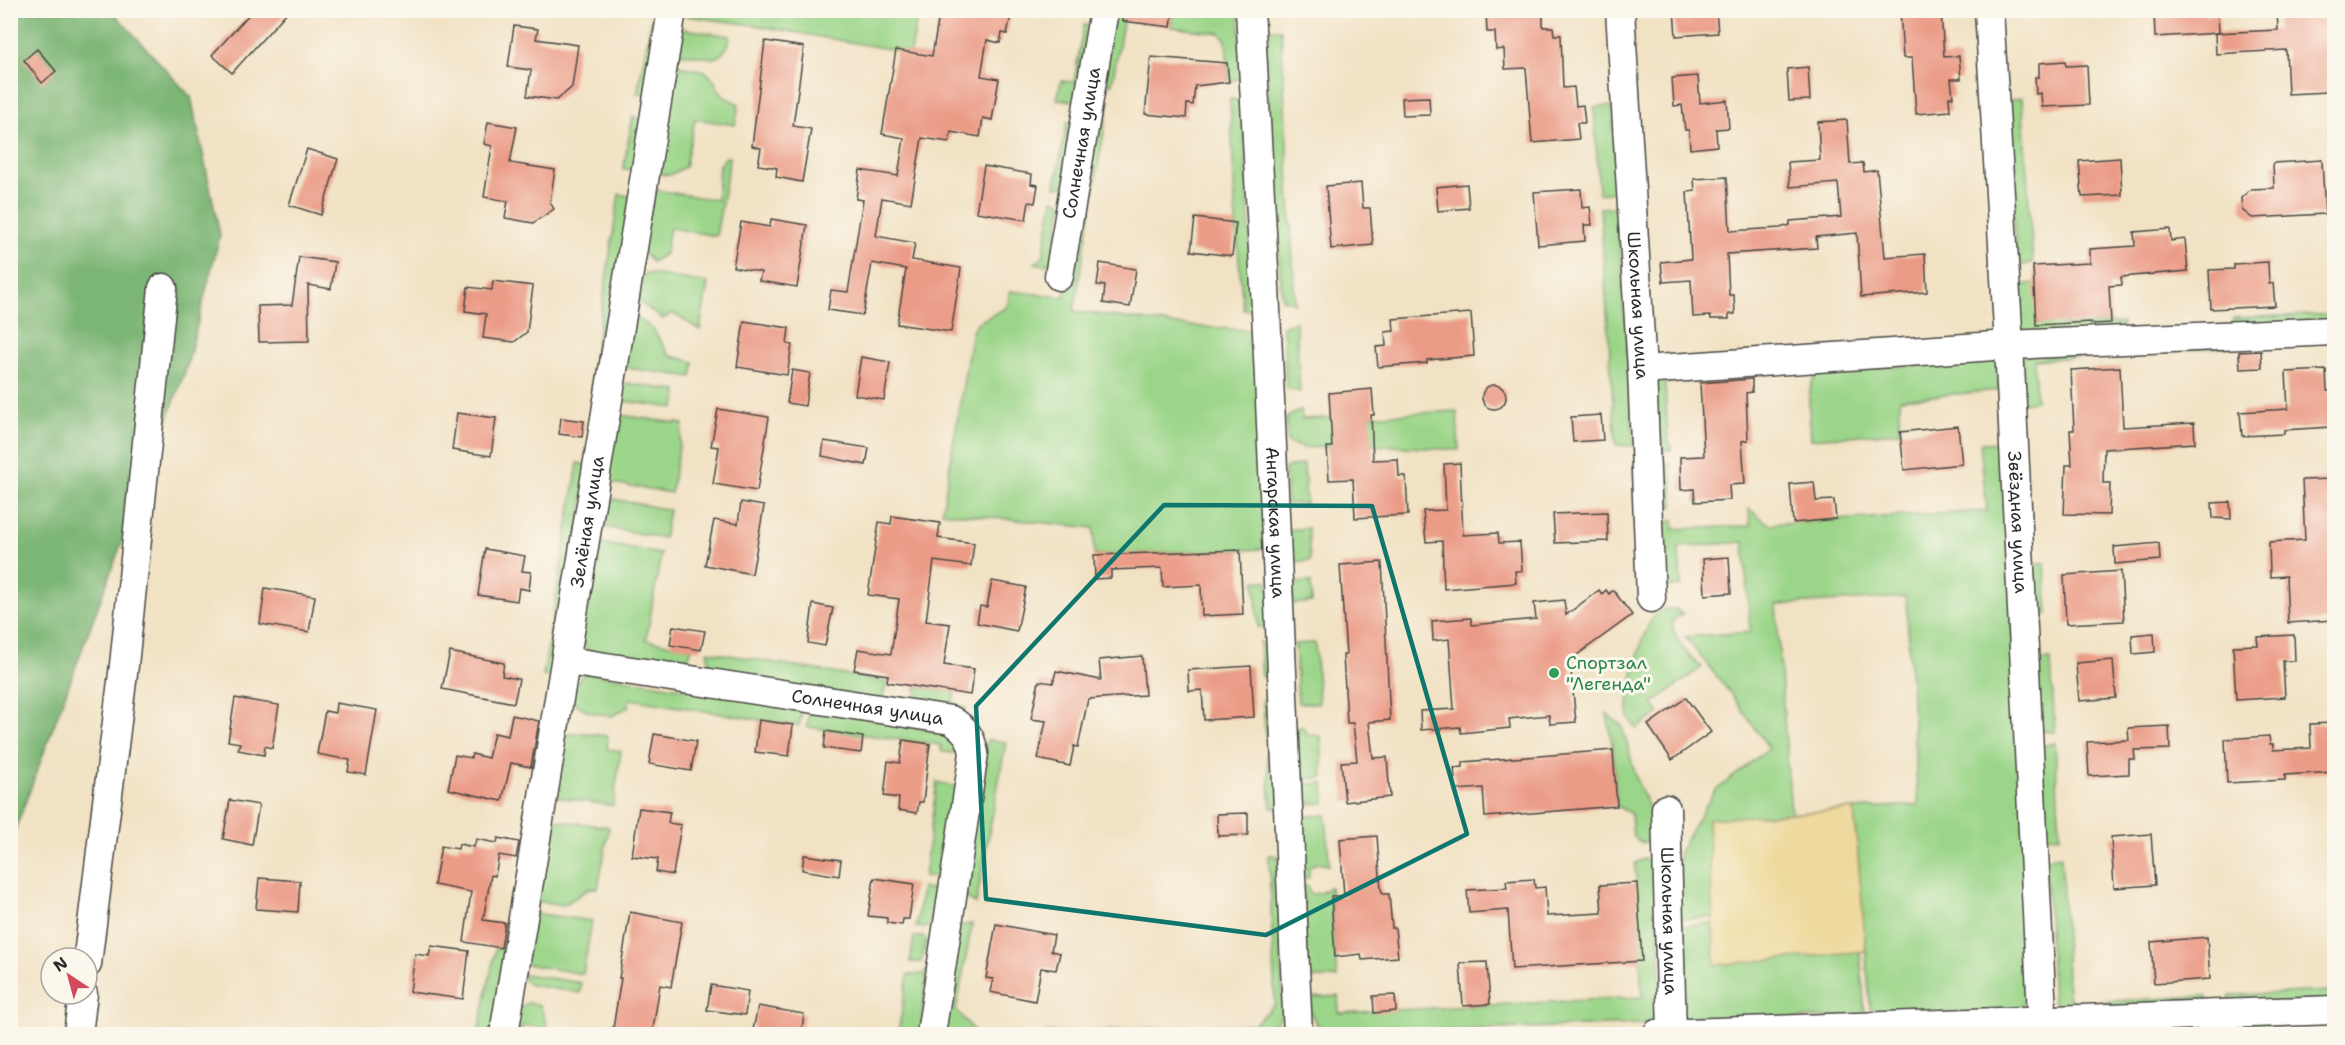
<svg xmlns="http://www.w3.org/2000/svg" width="2345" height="1045" viewBox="0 0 2345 1045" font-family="'Shantell Sans',sans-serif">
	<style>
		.green { fill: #9bd589; stroke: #63805a; stroke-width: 1.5 }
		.forest { fill: #7cb675; stroke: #547050; stroke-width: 1.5 }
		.sand { fill: #eeda9e; stroke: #8c8264; stroke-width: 1.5 }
		.building { fill: #eb9c87 }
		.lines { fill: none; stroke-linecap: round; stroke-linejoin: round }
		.minor-casing { stroke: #494642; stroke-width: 31 }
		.minor { stroke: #fff; stroke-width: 28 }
		.marked { fill: none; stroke: #0f766e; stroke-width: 4.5; stroke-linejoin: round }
		.leisure-dot { fill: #2e9e5b; stroke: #fbf7ec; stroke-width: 2 }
		.labels { text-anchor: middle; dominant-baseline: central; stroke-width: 6; stroke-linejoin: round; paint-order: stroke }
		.street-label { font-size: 18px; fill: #2b2b2b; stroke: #fbf7ec }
		.leisure-label { font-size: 18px; fill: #27864d; stroke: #fbf7ec; text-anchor: start }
	</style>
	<rect width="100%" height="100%" fill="#fbf7ec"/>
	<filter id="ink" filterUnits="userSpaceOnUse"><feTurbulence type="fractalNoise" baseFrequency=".0167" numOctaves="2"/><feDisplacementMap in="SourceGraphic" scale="12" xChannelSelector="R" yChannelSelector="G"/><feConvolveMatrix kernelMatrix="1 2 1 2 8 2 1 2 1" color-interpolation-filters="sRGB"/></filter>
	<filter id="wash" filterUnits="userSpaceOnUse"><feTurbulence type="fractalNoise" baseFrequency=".008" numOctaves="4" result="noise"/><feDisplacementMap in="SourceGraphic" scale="24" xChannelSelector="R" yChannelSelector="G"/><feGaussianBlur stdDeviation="1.35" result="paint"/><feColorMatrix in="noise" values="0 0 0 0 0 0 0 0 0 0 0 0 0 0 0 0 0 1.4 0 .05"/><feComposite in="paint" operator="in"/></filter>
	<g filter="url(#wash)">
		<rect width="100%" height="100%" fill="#f1e2c4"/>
		<g class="green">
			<polygon points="653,11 664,11 646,94 637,94"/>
			<polygon points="680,11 680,10 918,11 911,53 753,25 686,16"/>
			<polygon points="1112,11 1125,11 1112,84 1100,81"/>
			<polygon points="1173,11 1239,11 1242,77 1229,82 1226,40 1220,33 1171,27"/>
			<polygon points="1084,24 1092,28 1074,101 1057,99 1061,81 1074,82"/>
			<path d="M684 29 730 36C730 46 723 56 713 58L678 53 677 32Z"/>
			<polygon points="1281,29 1295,303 1282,299 1264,30"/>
			<polygon points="677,66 705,71 714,80 719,90 726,98 739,104 735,125 695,119 685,167 670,175 651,173 670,68"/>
			<polygon points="2022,98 2033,263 2022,265 2017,270 2006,101"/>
			<polygon points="1230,99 1243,101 1254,309 1243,309 1236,223"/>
			<polygon points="1097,100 1109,101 1074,311 1178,325 1255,331 1266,549 1094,555 1094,528 942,512 972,331 977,323 1007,307 1010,291 1064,297"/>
			<polygon points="1612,106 1617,192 1599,194 1594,107"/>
			<polygon points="633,116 644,122 635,168 623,170"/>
			<polygon points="1067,122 1077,124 1065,186 1055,187"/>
			<polygon points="726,157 730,157 716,236 670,228 665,254 652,262 640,249 650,189 717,200 719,166"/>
			<polygon points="619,194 632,197 604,372 592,373"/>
			<polygon points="1053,199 1063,203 1051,262 1045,265 1035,263 1043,257"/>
			<polygon points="1617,207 1634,446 1616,445 1600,208"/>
			<polygon points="646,273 708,283 700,330 672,313 663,319 632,297 634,283"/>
			<polygon points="2034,283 2062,323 2067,326 2122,323 2122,332 2020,337 2012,286"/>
			<polygon points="630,313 653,329 669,355 694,362 692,377 620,367"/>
			<polygon points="2334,314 2334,323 2233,329 2233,318"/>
			<polygon points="1296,321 1300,392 1286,388 1283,326"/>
			<polygon points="2334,340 2034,360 2036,401 2020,403 2021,356"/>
			<path d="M1995 360 2000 390 1900 399V432L1811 439C1810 415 1804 392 1818 372Z"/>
			<polygon points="1781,371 1665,383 1668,444 1671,445 1671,450 1657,451 1656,376"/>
			<polygon points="619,382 678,391 675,408 616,400"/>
			<polygon points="1301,410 1302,419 1457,411 1459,450 1372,445 1303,448 1287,442 1286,418"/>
			<polygon points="612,414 683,424 671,493 601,481"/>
			<polygon points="2003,442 2032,994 2024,1004 2013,1012 1871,1017 1854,809 1918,805 1906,597 1776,605 1791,814 1708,819 1713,917 1676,919 1679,853 1686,839 1714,792 1769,748 1731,694 1685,637 1750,632 1744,542 1679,547 1681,586 1663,587 1659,522 1674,521 1674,529 1750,526 1749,509 1769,524 1987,511 1980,443"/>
			<polygon points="578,463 588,465 557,677 543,676"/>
			<polygon points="1671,463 1673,506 1661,506 1658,464"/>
			<polygon points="1304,464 1306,503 1287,504 1285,468"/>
			<polygon points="599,496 669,510 664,538 594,525"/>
			<polygon points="1308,528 1310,561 1289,562 1287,530"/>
			<polygon points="591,541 661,554 646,640 692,648 684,669 589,651 578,635"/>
			<polygon points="2045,563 2048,614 2036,615 2033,565"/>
			<polygon points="1255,581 1268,581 1271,625 1258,627"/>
			<polygon points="1311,582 1312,602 1293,604 1292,583"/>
			<path d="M1664 609H1675L1683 614 1675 618 1672 625C1677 643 1688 656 1702 667L1653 703 1659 713 1636 729C1632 722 1627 716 1628 708 1628 690 1642 630 1653 618 1656 614 1661 612 1664 609Z"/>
			<polygon points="1260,642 1272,645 1274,676 1262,677"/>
			<polygon points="1315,643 1319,703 1298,703 1295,644"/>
			<polygon points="707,651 887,682 882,699 712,675"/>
			<polygon points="2051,660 2055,732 2041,731 2036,661"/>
			<polygon points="585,673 803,707 799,726 630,699 628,707 612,716 589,712 569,700 573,686"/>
			<polygon points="915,687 955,692 953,705 966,708 964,714 922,706"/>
			<polygon points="1275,699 1280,807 1271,808 1263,700"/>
			<polygon points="810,708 950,734 961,749 952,753 941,751 941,745 807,727"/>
			<polygon points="1607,714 1622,726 1638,784 1660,832 1643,843 1633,837 1631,814 1617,806 1613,750"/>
			<polygon points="1303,727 1308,735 1321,736 1323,778 1297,779 1295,728"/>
			<polygon points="585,733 608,736 607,749 621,751 613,806 552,796 562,735"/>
			<polygon points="987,740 1006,742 976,904 962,895"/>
			<polygon points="2055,743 2060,837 2045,836 2041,746"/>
			<polygon points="937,782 960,788 943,873 933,877 924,876"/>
			<polygon points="1324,783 1325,803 1299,804 1298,785"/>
			<polygon points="1326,815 1329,865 1316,863 1309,867 1309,878 1303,878 1299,817"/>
			<polygon points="554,820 609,827 598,888 590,888 564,905 535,901 543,840 551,836"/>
			<path d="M1269 855 1278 856 1283 1010C1277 1031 1266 1033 1246 1034H1045L1044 1033 1254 1024 1275 1004Z"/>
			<polygon points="2061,856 2068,995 2074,1003 2206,996 2211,1006 2064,1011 2053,1000 2045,858"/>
			<path d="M1643 859 1658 863 1661 1005C1657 1016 1654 1020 1643 1024L1336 1034C1316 1030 1309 1017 1309 998L1338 996 1339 1013 1642 997 1635 863Z"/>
			<polygon points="1303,886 1308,886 1310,894 1320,893 1330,887 1337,978 1307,978"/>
			<polygon points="922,888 933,889 936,894 929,926 926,928 916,927"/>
			<polygon points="533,913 592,921 583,974 525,964"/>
			<polygon points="505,923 515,926 496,1034 478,1034 496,947 501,948"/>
			<polygon points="1713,923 1715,965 1860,951 1865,1016 1683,1022 1676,927"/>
			<polygon points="972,924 956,1010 977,1034 946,1034 944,1030 957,926"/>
			<polygon points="914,937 923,937 927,941 921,962 910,962"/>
			<polygon points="927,970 920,1034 898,1034 908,975 923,974"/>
			<polygon points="523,974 581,983 580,993 530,985 523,979"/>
			<polygon points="2334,991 2334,1000 2226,1005 2231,995"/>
			<polygon points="527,1003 540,1005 548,1029 523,1025 521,1034 513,1034 518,1009"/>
			<polygon points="2334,1018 2334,1025 2096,1034 2098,1030"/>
		</g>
		<polygon class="forest" points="11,11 112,11 191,97 220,235 186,369 11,841"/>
		<polygon class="sand" points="1854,809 1866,951 1715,965 1708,819"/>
		<g id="blocks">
			<g class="building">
				<polygon points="253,10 289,10 232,73 212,55"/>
				<polygon points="940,10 1012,10 1007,34 1002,33 1000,43 987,40 981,76 999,79 992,120 983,118 980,137 951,132 949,142 922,138 911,203 882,198 876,236 915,243 912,260 961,268 951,332 897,324 906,269 872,263 863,315 828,310 831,290 848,292 863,200 856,199 860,170 898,176 904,138 882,134 896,50 932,56"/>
				<polygon points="1123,10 1173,10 1171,27 1122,21"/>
				<polygon points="1486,10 1543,10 1543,27 1553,27 1554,35 1561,35 1563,88 1574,87 1576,106 1583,105 1585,123 1577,123 1579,139 1532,143 1526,68 1505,69 1504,49 1496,50 1495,32 1487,32"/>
				<polygon points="1674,10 1716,10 1718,33 1676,36"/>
				<polygon points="1900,10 1941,10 1944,57 1959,56 1961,79 1951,79 1953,97 1949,97 1950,111 1916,114 1912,58 1903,58"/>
				<polygon points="2154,10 2204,10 2205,16 2218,14 2219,33 2155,37"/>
				<polygon points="2277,10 2334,10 2334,81 2327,81 2328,92 2288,94 2286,50 2216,54 2215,33 2278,30"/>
				<polygon points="514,26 538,29 536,39 578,45 572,87 557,100 527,96 531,70 508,67"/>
				<polygon points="765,41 804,47 793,126 811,129 802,182 776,177 777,168 758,165 761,148 752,146"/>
				<polygon points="37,49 56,71 42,83 24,60"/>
				<polygon points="1151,57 1227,63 1229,82 1195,86 1193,105 1187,104 1186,118 1145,114"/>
				<polygon points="2065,61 2066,66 2087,65 2089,105 2042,107 2041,93 2036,94 2035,77 2039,77 2039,63"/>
				<polygon points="1808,67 1810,100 1789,101 1787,69"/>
				<polygon points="1698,76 1700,103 1727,100 1729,128 1716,129 1717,146 1690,149 1689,130 1685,130 1682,105 1674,106 1672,78"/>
				<polygon points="1429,97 1430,115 1403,116 1402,98"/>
				<polygon points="1847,120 1850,164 1863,163 1864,172 1877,170 1885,257 1925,254 1927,292 1861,297 1857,233 1816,237 1817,248 1727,254 1729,295 1734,295 1735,314 1729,314 1729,319 1711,319 1710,316 1693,317 1691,280 1663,282 1661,262 1691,259 1687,192 1695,191 1694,179 1727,177 1730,231 1780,228 1790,225 1790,221 1841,217 1838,183 1790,187 1788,162 1820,160 1818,122"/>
				<polygon points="488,122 517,127 510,163 555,170 550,202 554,209 533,223 505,218 508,201 484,197 492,146 484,144"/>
				<polygon points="307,149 338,159 321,215 289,205"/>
				<polygon points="2120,158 2122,195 2082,197 2079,161"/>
				<polygon points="2322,160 2325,214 2252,218 2242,210 2241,198 2251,189 2274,188 2273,163"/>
				<polygon points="984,166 1032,174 1031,184 1038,185 1035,203 1029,202 1026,220 976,212"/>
				<polygon points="1361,183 1363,208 1370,208 1373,245 1331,249 1326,186"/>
				<polygon points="1467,184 1469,208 1438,211 1436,187"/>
				<polygon points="1581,189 1582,208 1590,207 1592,225 1584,225 1585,241 1538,245 1534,192"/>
				<polygon points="1195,218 1236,223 1232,256 1191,251"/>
				<polygon points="771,219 807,225 797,287 759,281 761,272 733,267 741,222 770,227"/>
				<polygon points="2170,229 2171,241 2185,239 2188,271 2121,277 2122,285 2109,286 2111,323 2091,324 2091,322 2036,325 2033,266 2090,263 2090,249 2135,246 2134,232"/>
				<polygon points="299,257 335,262 331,289 308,285 309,341 259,342 258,306 292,305"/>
				<polygon points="2268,262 2269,284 2273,283 2275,306 2211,309 2209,270 2234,269 2234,264"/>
				<polygon points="1100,263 1136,269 1130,307 1103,303 1105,286 1097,285"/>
				<polygon points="493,281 533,286 527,332 514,342 483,338 486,314 465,311 468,287 492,290"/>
				<polygon points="1471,313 1474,356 1427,360 1427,363 1378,367 1376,347 1386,346 1385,332 1394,331 1393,319"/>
				<polygon points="744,321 789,328 787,344 792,345 787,375 737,367"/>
				<polygon points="2261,351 2262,368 2240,369 2239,352"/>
				<polygon points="861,357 890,362 884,400 855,395"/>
				<polygon points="2120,367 2123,427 2194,423 2195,443 2104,449 2103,483 2110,483 2109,515 2064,514 2066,465 2072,465 2070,430 2074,430 2071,370"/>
				<polygon points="792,370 810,373 805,406 787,403"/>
				<polygon points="2326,370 2327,391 2334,391 2334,412 2331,412 2331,427 2284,430 2284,434 2242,436 2240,412 2288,409 2286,372"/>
				<polygon points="1752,379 1752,392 1746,393 1748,440 1742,441 1745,484 1729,485 1730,500 1695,502 1694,489 1681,490 1680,457 1704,456 1700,383"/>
				<circle cx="1494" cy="397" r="12"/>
				<polygon points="1372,389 1374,415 1371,415 1373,460 1398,459 1399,476 1406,476 1408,515 1355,518 1353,479 1329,480 1327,447 1332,447 1329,393"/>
				<polygon points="718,409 769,417 757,491 713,484 719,447 711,446"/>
				<polygon points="457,413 496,418 491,456 452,450"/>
				<polygon points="1601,415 1603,440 1573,442 1571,417"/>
				<polygon points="561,418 584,421 582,437 559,434"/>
				<polygon points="1958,426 1962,464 1904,470 1900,432"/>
				<polygon points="824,441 869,448 866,465 822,456"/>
				<polygon points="1460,463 1463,535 1498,533 1499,543 1520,542 1522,571 1515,571 1516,583 1444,589 1442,541 1426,542 1423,511 1446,510 1444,464"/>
				<polygon points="2334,479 2334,620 2288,623 2286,576 2270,577 2269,542 2305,540 2302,480"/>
				<polygon points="1814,482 1816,501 1834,500 1836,519 1793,523 1790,484"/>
				<polygon points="741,502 764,506 752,574 705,565 714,520 738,524"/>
				<polygon points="2230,502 2231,519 2213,518 2212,503"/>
				<polygon points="1607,512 1608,541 1555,543 1553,514"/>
				<polygon points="892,516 940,523 938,538 974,543 971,566 934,561 926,621 950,624 944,665 974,669 970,695 887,682 888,675 854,670 858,649 891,654 899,599 868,595 879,522 891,524"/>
				<polygon points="2159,543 2160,560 2115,564 2114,547"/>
				<polygon points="485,549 525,556 522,571 531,572 529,590 519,588 517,601 478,595"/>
				<polygon points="1240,550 1243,614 1202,616 1201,585 1163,587 1162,568 1111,570 1111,578 1095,579 1094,555"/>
				<polygon points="1729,557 1731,593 1705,595 1703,559"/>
				<polygon points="1382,562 1390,720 1369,722 1373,758 1387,757 1390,797 1345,802 1341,762 1357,761 1353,723 1347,723 1343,655 1346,655 1340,565"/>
				<polygon points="2121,571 2124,621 2066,624 2064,575"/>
				<polygon points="992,581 1026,587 1017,631 977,623 980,606 987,607"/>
				<polygon points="265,588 315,596 309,632 260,624"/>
				<polygon points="1599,590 1602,594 1606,590 1609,594 1613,590 1632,615 1570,660 1576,722 1550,724 1549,715 1509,719 1510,728 1461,733 1460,727 1421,730 1420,711 1454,709 1449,639 1433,641 1432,621 1471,618 1472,625 1536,619 1534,603 1564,600 1566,615"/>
				<polygon points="813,604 833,608 825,646 808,643"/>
				<polygon points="673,626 705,631 701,650 670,645"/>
				<polygon points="2154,633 2155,652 2133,654 2132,635"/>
				<polygon points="2294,635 2295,661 2283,661 2285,697 2236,700 2233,646 2258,645 2257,637"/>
				<polygon points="450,652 504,663 502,676 519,679 514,703 442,689"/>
				<polygon points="1142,656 1145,695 1088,699 1078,747 1074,746 1070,766 1038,759 1046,721 1031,719 1039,681 1053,683 1056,671 1101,680 1099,660"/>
				<polygon points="2113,660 2116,698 2079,701 2076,663"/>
				<polygon points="1251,666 1254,717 1204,720 1202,690 1189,691 1188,670"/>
				<polygon points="235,698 279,705 272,748 265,746 264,755 238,750 240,743 228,741"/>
				<polygon points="1686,698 1711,732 1672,760 1648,725"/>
				<polygon points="336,703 377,710 366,775 348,772 350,760 317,754 325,711 335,713"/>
				<polygon points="512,715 539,721 531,767 511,763 502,801 448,789 455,755 471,758 472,754 488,758 494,733 508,736"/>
				<polygon points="759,720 793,725 789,756 755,752"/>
				<polygon points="2334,723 2334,772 2285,775 2285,780 2227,783 2225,739 2269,736 2270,744 2273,744 2273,750 2311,748 2310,724"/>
				<polygon points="2169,726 2170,749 2134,750 2135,759 2129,759 2129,774 2089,776 2087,742 2129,740 2128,728"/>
				<polygon points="826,731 863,737 861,753 824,748"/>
				<polygon points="654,734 696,741 691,771 649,764"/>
				<polygon points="903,740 930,744 923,802 919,802 917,813 898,810 899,798 884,796 888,761 900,763"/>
				<polygon points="1613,750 1617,806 1485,817 1483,788 1456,790 1454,768 1463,767 1463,762"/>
				<polygon points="230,800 259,805 252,845 223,839"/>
				<polygon points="639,808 670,812 668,823 681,825 673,875 656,872 658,859 632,856"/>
				<polygon points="1248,813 1248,835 1218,836 1217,814"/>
				<polygon points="2151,834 2155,885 2114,888 2111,837"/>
				<polygon points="1377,836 1381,889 1383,894 1389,894 1392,928 1395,928 1398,957 1362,960 1361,954 1335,957 1331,896 1344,896 1340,839"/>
				<polygon points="498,838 519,842 516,858 499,855 495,876 491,875 483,920 505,923 501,948 464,942 471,892 434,885 441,846 458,849 459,844 474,847 476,839 497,843"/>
				<polygon points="804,855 841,860 839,876 802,870"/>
				<polygon points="259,878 300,881 298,912 256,909"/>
				<polygon points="874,878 914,884 909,919 903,919 902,925 887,923 887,918 868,916"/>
				<polygon points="1534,879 1535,888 1545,887 1547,916 1602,913 1600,885 1637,883 1642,961 1512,969 1508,910 1469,913 1467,890 1507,888 1506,881"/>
				<polygon points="630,912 682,922 671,987 660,985 652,1035 612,1035 621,978 619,978"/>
				<polygon points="996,924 1054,935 1051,951 1060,953 1056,970 1041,968 1035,1001 990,992 993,979 986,978"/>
				<polygon points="2207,937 2210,979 2154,983 2151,942"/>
				<polygon points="431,946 469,951 463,999 410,992 415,954 429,956"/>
				<polygon points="1487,962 1490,1004 1463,1006 1460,963"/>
				<polygon points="711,985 748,991 745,1015 707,1010"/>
				<polygon points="1395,995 1396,1011 1374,1013 1373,996"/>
				<polygon points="758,1006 804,1014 801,1035 752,1035"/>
			</g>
		</g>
	</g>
	<g filter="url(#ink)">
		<use href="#blocks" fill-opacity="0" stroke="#494642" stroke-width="1.5"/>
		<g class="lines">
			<g class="minor-casing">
				<g id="minor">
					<path id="s1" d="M1250 10 1265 288 1298 1034"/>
					<path id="s2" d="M1620 10 1642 370 1651 598"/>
					<path id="s3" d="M1989 10 2009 345 2043 1034"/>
					<path id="s4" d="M1059 276 1104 10"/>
					<polyline points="1642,370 2009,345 2334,331"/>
					<path id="s5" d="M567 661 951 720C965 729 971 736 974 753L931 1034"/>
					<path id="s6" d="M1666 809 1672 1034"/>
					<polyline points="87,964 124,665 163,288"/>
					<polyline points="78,1034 83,994"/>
					<path id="s7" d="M504 1034C561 693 613 351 672 10"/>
					<polyline points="1657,1034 2334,1010"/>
				</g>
			</g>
			<use href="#minor" class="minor"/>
		</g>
	</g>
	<path class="marked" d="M1164 505 1372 506 1467 834 1266 935 986 899 976 706Z"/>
	<circle class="leisure-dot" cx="1554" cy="673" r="6"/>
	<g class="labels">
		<g class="street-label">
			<text stroke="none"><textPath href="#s4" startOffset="135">Солнечная улица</textPath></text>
			<text stroke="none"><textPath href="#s2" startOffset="296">Школьная улица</textPath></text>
			<text stroke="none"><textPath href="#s7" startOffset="519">Зелёная улица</textPath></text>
			<text stroke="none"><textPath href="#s1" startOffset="513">Ангарская улица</textPath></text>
			<text stroke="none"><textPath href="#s3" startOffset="513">Звёздная улица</textPath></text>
			<text stroke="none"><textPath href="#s5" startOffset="304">Солнечная улица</textPath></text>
			<text stroke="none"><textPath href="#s6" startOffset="112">Школьная улица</textPath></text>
		</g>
		<g class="leisure-label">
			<text x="1566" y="663">Спортзал<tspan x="1566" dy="21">"Легенда"</tspan></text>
		</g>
	</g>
	<rect width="2345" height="1045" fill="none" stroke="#fbf7ec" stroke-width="36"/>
	<g transform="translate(69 976) rotate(324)"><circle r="28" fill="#fbf7ec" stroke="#a8a59f" stroke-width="1.5"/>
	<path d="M0-4.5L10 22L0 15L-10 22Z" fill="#d1495b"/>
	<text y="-9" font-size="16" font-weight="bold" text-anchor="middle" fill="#2b2b2b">N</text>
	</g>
</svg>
